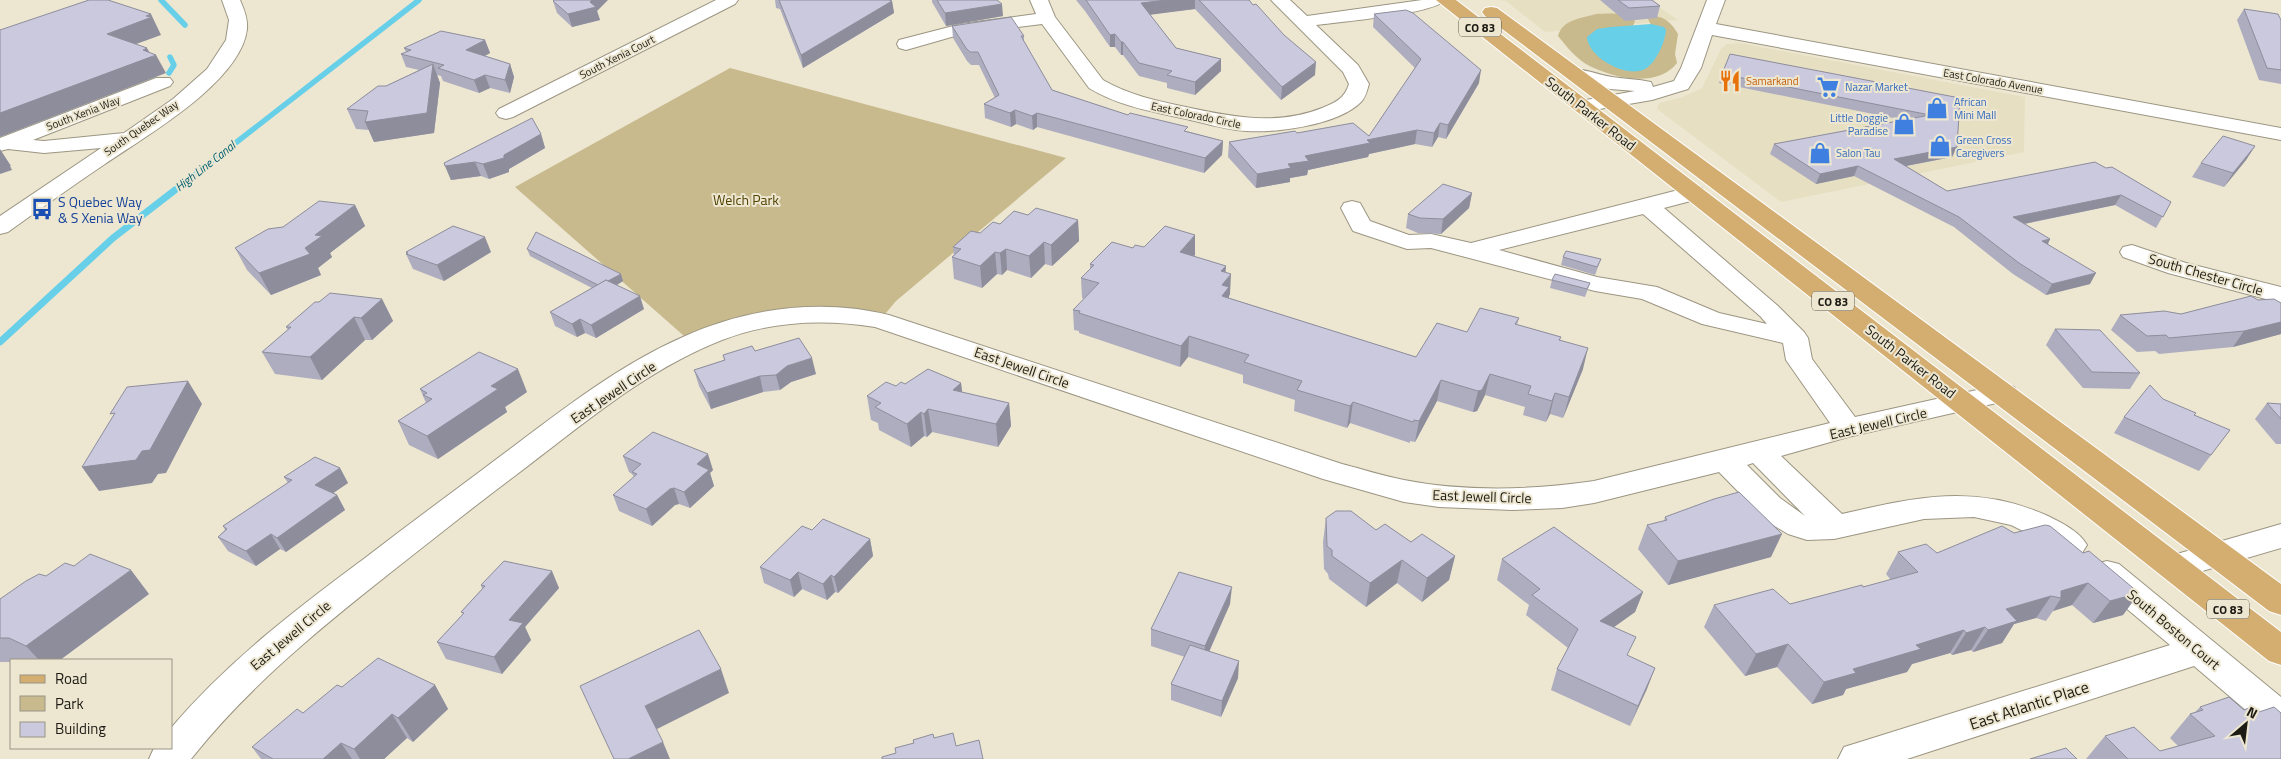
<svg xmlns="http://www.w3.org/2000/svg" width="2281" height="759" viewBox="0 0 2281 759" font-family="'Titillium Web',sans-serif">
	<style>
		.built { fill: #e7dfc2 }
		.green { fill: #c8ba8d }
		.water { fill: #68cfe8 }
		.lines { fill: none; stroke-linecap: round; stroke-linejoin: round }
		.stream-far1 { stroke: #68cfe8; stroke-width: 5.5 }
		.stream { stroke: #68cfe8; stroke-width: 7 }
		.minor-casing { stroke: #9b9582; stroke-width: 2 }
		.major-casing { stroke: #fff; stroke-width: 2 }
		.minor { fill: #fff; fill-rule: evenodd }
		.major { fill: #d4ad70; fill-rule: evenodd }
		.wall { fill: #aeadbf }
		.shaded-wall { fill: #8d8d9b }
		.building { fill: #cac9de; stroke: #8d8d9b }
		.labels { text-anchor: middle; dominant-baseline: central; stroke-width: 4; stroke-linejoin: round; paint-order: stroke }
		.far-street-label { font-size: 11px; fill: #1d1b13; stroke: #ede7d2 }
		.far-food-label { font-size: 11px; fill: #c56008; stroke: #ede7d2; text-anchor: start }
		.far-shop-label { font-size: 11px; fill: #366cbe; stroke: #ede7d2; text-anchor: start }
		.shield { fill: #ede7d2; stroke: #5b584c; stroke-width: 1 }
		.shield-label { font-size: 12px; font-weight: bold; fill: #1d1b13 }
		.far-water-label { font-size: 12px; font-style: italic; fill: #005e70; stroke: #ede7d2 }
		.street-label { font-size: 14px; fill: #1d1b13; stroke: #ede7d2 }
		.park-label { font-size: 14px; fill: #524200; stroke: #ede7d2 }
		.transit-label { font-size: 14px; fill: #164399; stroke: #ede7d2; text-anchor: start }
		.near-street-label { font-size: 16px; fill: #1d1b13; stroke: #ede7d2 }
	</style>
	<rect width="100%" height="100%" fill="#ede7d2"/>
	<g class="built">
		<polygon points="1499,0 1649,0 1678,20 1545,32 1506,1"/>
		<polygon points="1739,43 2025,97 2024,152 1781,202 1657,109 1659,103 1680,98 1702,88 1721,49 1727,44"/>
	</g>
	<g class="green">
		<path d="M1596 14C1608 14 1626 11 1635 21L1633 26 1654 31 1647 17C1662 14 1671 22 1678 34L1675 54 1677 63C1657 89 1611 78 1586 64 1575 57 1566 46 1558 36 1562 20 1581 18 1596 14Z"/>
		<polygon points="730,68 1066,158 896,301 880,320 812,314 692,343 515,187"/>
	</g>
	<path class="water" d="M1651 24 1664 27 1666 30C1665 43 1655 65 1643 70 1624 77 1588 57 1587 37L1597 29 1611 27Z"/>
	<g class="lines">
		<g class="stream-far1">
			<polyline points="161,0 185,25"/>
			<polyline points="169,73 174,65 170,57"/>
			<polyline points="174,191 419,0"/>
		</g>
		<polyline class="stream" points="0,342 113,238 175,190"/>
		<g class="minor-casing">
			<g id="minor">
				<path d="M222 0H240C244 9 248 19 247 29 241 82 146 136 105 164 72 186 40 209 8 232L0 234V216L101 148 44 153 8 149 0 151V138L156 78H170L173 82 170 86 33 140 44 141 124 133 173 99 207 69 226 40 229 20Z"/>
				<polygon points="716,0 738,0 735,4 513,117 506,119 499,117 496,113 499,109"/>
				<path d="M1030 0H1048L1055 17 1103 80C1129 95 1157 101 1186 107 1232 117 1277 126 1322 108 1335 103 1345 98 1349 84L1343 72 1271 0H1290L1307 16 1422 0H1445C1435 14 1338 22 1316 25L1358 65 1369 84C1367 90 1366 97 1361 102 1338 125 1278 133 1246 131 1227 130 1208 124 1190 120 1155 112 1120 107 1089 88L1042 24 962 34 906 50 899 48 897 44 899 40 961 24 1036 14Z"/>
				<path d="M1707 0H1725L1716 24 2281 128V140L1712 35 1701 68 1688 89 1652 100 1582 112 1575 110 1572 106 1575 102 1635 91 1610 89 1569 79 1566 75 1569 71C1583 67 1598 75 1612 77 1625 79 1638 79 1651 82L1653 87 1674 81 1681 68Z"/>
				<path d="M1694 186 1702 188 1705 193 1702 198 1664 208 1778 306 1804 332 1808 338 1812 359 1855 417 2004 384 2014 387 2018 393 2014 399 1848 437 1781 456 1842 514C1916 497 1975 483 2048 516 2062 523 2079 531 2087 545L2082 553 2071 557 2060 553 2035 537 2011 525 1974 517 1924 519 1834 539 1807 540 1788 534 1768 522 1719 472 1594 503 1562 508 1512 510 1439 507 1404 502 1323 479 875 327C824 319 771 321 722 340 645 370 581 426 516 475 473 507 432 540 390 573 318 630 248 687 191 759H149L154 748H171V728C227 662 296 609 365 558 404 528 443 499 482 470 546 423 610 369 683 337 746 308 821 298 889 315L1342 464C1362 469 1383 476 1404 480 1464 492 1534 490 1594 481L1830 423 1786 360 1783 343 1702 324 1642 299 1595 291 1431 248 1407 249 1353 231 1341 208 1344 203 1352 201 1360 203 1370 221 1409 235 1431 234 1471 243ZM1643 214 1760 316 1767 324 1719 313 1657 287 1597 277 1499 250ZM1753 463 1805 516 1780 498 1747 465Z"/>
				<polygon points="2132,245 2186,263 2281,287 2281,303 2168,273 2123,257 2120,252 2123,247"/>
				<polygon points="2281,524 2281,548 2175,579 2163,576 2159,567 2163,558"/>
				<polygon points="2107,561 2119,564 2281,697 2281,733 2268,729 2194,666 1907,759 1838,759 1844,747 1857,743 2170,645 2095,582 2091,573 2095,564"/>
			</g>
		</g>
		<g class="major-casing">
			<g id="major">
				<polygon points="1436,0 1456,0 2281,632 2281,665 2269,661"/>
				<polygon points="1491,7 1497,8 2281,584 2281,615 2269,611 1485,16 1482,12 1485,8"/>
			</g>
		</g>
		<use href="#minor" class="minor"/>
		<use href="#major" class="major"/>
	</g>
	<g class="wall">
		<polygon points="775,0 889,0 892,1 894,13 803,68 780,9 776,8"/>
		<polygon points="932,0 937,0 1003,16 946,26 932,2"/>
		<polygon points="1076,0 1249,0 1315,75 1281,100 1195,9 1149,14 1176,48 1221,59 1221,71 1195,95 1167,88 1167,83 1139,76 1123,55 1121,55 1115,47 1110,47 1085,11"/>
		<polygon points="1600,0 1652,0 1660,6 1657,18 1625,21"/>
		<polygon points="553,1 597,11 600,20 572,27 557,13"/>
		<polygon points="2244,9 2281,20 2281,84 2259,80 2237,20"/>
		<polygon points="1374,14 1479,83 1446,139 1438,137 1432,147 1415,144 1369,154 1368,157 1308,170 1307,175 1290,178 1290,182 1256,188 1228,157 1229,142 1297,133 1369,136 1415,68 1373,27"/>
		<polygon points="952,26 1024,36 1024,42 1052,90 1128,115 1223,141 1222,155 1204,173 1037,127 1033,130 1016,124 1011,127 985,118 984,104 995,98 979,65 971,65 967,61 953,38"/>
		<polygon points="485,40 490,53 485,56 510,64 514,77 510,93 490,88 479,93 443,81 441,76 437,75 440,83 434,133 374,142 369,130 356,129 347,109 386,86 419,70 406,67 401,54 406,52 404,48"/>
		<polygon points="1722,74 1960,98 1957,147 1952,157 1906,166 1947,191 2106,168 2171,202 2156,228 2115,205 2025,224 2050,239 2048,244 2090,284 2046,295 2013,274 1954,227 1854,176 1816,184 1770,154 1774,144 1903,120 1719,83"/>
		<polygon points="541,134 545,148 509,169 509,172 489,179 481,176 451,180 444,163"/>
		<polygon points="2255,146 2246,160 2224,187 2192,177 2201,163"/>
		<polygon points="1472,193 1469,208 1441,234 1418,233 1406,228 1408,214"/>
		<polygon points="355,205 365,226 330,253 332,257 318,268 321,275 271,295 247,270 235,248 283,227"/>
		<polygon points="1028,215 1078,220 1079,241 1052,266 1045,264 1031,278 1007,270 1002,275 997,274 982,288 954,279 952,257 954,256 953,247 1000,224"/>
		<polygon points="1144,247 1195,255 1193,256 1226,273 1230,294 1229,296 1229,298 1416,357 1467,332 1519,318 1517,325 1561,337 1560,340 1583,369 1563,418 1550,414 1546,422 1523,415 1525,407 1485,395 1477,411 1473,412 1437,401 1415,442 1410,441 1410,443 1350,423 1347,428 1294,411 1295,400 1243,383 1243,375 1188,357 1180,367 1079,333 1079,331 1074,330 1073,310 1084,299 1082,298 1081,278 1090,269 1090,264 1133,248"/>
		<polygon points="527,249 621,274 623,281 617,285 644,309 596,338 585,333 577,337 555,326 550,312 592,288 530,256"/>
		<polygon points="406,252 491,252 444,281 413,269 406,254 407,254"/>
		<polygon points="1563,257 1601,259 1595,275 1561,265"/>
		<polygon points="1552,280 1590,283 1585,297 1550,288"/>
		<polygon points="382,299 393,321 372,340 365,340 322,380 275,374 262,352 288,330 286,327 319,302"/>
		<polygon points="2258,300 2281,303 2281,334 2233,347 2159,354 2155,351 2137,352 2111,330 2120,315 2181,314"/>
		<polygon points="2055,329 2140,373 2130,389 2083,388 2046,345"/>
		<polygon points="755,351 816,374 791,382 780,390 763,392 711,409 699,386 694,370 724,360 723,355"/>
		<polygon points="961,383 962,392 1009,403 1011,426 998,447 932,432 927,437 924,436 911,447 879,430 878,423 871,420 867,396 905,384"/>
		<polygon points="420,389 527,392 505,407 507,412 438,459 409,445 398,421 426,403"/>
		<polygon points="2163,399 2194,415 2230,430 2199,471 2114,433 2124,417"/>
		<polygon points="2267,403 2281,404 2281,444 2276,444 2255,419"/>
		<polygon points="623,456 713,470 710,473 714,486 690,508 679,504 675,505 652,526 619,511 613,495 634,477 632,474 629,472"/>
		<polygon points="340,468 348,483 333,493 337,495 345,510 286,552 280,549 256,566 228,551 218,537 225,530 223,526 288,483 284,477"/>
		<polygon points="1665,517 1771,557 1668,585 1638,549 1647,525 1664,521"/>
		<polygon points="1326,518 1376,530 1455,556 1449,580 1422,602 1397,583 1366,607 1329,579 1328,574 1324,569 1323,542"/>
		<polygon points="812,530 870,539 873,556 838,593 835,592 827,600 802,589 794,597 764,583 760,567"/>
		<polygon points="2014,533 2083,553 2139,593 2123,615 2093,623 2072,605 2053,611 2046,621 2036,618 2014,624 2002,643 1973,652 1971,650 1952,655 1950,653 1912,664 1907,672 1846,689 1843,695 1812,704 1777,667 1745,676 1704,627 1714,605 1790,604 1863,587 1891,580 1886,574 1898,552 1937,553"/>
		<polygon points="1502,559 1643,592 1635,612 1614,627 1628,656 1655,668 1630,726 1551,690 1557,669 1568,648 1526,615 1529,605 1497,580"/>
		<polygon points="46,576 149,594 60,660 11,660 11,662 0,662 0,599"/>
		<polygon points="481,585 559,588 525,627 531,640 502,674 446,659 437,642 463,614 461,612 482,589"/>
		<polygon points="1230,604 1209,652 1238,678 1221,717 1171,700 1171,684 1185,657 1151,646 1151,629"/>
		<polygon points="435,685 448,709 413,742 407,738 384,759 261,759 252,747 342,687"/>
		<polygon points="2200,707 2281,759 2086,759 2105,736 2160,751 2178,746 2170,738 2190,714 2195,712"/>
	</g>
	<g class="shaded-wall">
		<polygon points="592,0 608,0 597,11 600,20 572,27 568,14"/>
		<polygon points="1167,0 1195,0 1195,9 1141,16 1141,3"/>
		<polygon points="892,1 894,13 803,68 801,55"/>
		<polygon points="1002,4 1003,16 946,26 945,13"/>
		<polygon points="151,14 161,35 117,51 107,34"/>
		<polygon points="1115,34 1115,47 1110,47 1110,35"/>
		<polygon points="485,40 490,53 471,63 466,50"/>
		<rect x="1121" y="42" width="2" height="13"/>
		<polygon points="147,48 152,57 156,55 166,73 0,137 0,113"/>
		<polygon points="1221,59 1221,71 1195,95 1195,82"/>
		<polygon points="1316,62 1315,75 1281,100 1282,87"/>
		<polygon points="433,64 440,83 434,133 374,142 365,122"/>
		<polygon points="510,64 514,77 510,93 505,80"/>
		<polygon points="1481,70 1479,83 1446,139 1448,125"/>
		<polygon points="485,75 490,88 479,93 474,80"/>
		<polygon points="1015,110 1016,124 1011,127 1010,113"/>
		<polygon points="1037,113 1037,127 1033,130 1032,116"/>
		<polygon points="1440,123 1438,137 1432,147 1434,133"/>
		<polygon points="1417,130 1415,144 1369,154 1368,157 1308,170 1307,175 1290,178 1290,182 1256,188 1257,174 1288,164 1305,156 1367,140"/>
		<polygon points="541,134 545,148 509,169 509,172 489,179 483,164 504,155"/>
		<polygon points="1223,141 1222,155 1204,173 1205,158"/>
		<polygon points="2255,146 2246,160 2224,187 2233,173"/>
		<polygon points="1957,147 1952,157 1890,169 1894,159"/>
		<polygon points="0,149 11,166 10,166 12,170 0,174"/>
		<polygon points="475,162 481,176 451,180 445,166"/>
		<polygon points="1858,166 1854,176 1816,184 1820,174"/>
		<polygon points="1472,193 1469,208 1441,234 1443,219"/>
		<polygon points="2121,195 2115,205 2008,227 2013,217"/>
		<polygon points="355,205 365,226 330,253 332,257 318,268 321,275 271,295 259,273 305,248 315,235"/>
		<polygon points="1078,220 1079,241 1052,266 1051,245"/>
		<polygon points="1195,235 1195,255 1179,272 1180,252"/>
		<polygon points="485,237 491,252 444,281 437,265"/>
		<polygon points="2050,239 2045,250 2042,241"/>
		<polygon points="1044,242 1045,264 1031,278 1029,256"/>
		<polygon points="1006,249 1007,270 1002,275 1000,253"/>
		<polygon points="995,252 997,274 982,288 980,266"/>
		<polygon points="1226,266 1225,282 1231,274 1230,294 1229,296 1228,308 1221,316 1221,271"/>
		<polygon points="2096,273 2090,284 2046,295 2052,284"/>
		<polygon points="621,274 623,281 602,294 599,286"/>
		<polygon points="640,296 644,309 596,338 591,325"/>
		<polygon points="382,299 393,321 372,340 361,318"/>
		<polygon points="354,317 365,340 322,380 310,357"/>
		<polygon points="580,319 585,333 577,337 572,324"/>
		<polygon points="2281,322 2281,334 2233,347 2244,331"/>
		<polygon points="1189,336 1188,357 1180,367 1181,346"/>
		<polygon points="1588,348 1583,369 1563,418 1569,397"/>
		<polygon points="812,358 816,374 791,382 780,390 776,375 787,366"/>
		<polygon points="518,369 527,392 505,407 507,412 438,459 427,436 491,386"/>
		<polygon points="1490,374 1485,395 1477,411 1473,412 1478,391"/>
		<polygon points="760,376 763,392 711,409 707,393"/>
		<polygon points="1441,380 1437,401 1415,442 1419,421"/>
		<polygon points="188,381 202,404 166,473 158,474 152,483 99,491 82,467 142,451"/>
		<polygon points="961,383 964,406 953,390"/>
		<polygon points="1555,393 1550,414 1546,422 1552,401"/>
		<polygon points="1353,402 1350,423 1347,428 1350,406"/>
		<polygon points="1009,403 1011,426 998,447 996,424"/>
		<polygon points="928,409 932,432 927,437 924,414"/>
		<polygon points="921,412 924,436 911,447 907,424"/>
		<polygon points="708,454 713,470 710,473 714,486 690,508 684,492 697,464"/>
		<polygon points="340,468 348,483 323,500 315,485"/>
		<polygon points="674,488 679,504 675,505 652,526 646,509 670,489"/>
		<polygon points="337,495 345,510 286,552 277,538"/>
		<polygon points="271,534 280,549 256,566 246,551"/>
		<polygon points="1782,534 1771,557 1668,585 1678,561"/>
		<polygon points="870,539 873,556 838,593 834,577"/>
		<polygon points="1455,556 1449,580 1422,602 1427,578"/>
		<polygon points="1402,560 1397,583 1366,607 1370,583"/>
		<polygon points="131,570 149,594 60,660 39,660 26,646"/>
		<polygon points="552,571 559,588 525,627 531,640 502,674 494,657 509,620"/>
		<polygon points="798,572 802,589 794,597 790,580"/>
		<polygon points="831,575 835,592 827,600 823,584"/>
		<polygon points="2088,583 2072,605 2053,611 2061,598 2061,591"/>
		<polygon points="1232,587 1230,604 1204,663 1205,646"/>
		<polygon points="1643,592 1635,612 1593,642 1600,621"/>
		<polygon points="2139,593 2123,615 2093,623 2110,601"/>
		<polygon points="2051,596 2036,618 2014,624 2002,643 1973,652 1988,630 2006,609"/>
		<polygon points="1985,627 1971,650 1952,655 1966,633"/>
		<polygon points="1964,630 1950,653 1912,664 1907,672 1846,689 1843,695 1812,704 1824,682 1853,669 1916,645"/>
		<polygon points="1788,644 1777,667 1745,676 1756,654"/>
		<polygon points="1239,661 1238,678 1221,717 1222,701"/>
		<polygon points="1655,668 1647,689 1630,726 1638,706"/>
		<polygon points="721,669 729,693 655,730 645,706"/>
		<polygon points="435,685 448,709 413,742 398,718"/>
		<polygon points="392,714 407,738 384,759 360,759 354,749"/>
		<polygon points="663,742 670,759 628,759"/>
		<polygon points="341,743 352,759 323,759"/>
	</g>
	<g class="building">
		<polygon points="89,0 108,0 151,14 146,16 152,17 107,34 147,48 143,50 156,55 0,113 0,30"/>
		<polygon points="554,0 592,0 590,2 596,7 568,14 553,1"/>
		<polygon points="779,0 889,0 892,1 801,55"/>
		<polygon points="937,0 997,0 1002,4 945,13"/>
		<polygon points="1086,0 1167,0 1141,3 1176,48 1221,59 1195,82 1167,75 1172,71 1139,63 1123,42 1121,42 1115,34 1110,35"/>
		<polygon points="1199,0 1249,0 1253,5 1256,4 1284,35 1316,62 1282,87"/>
		<polygon points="1618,0 1652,0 1660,6 1629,8"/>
		<polygon points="2244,9 2278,14 2281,20 2281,70 2267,68"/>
		<polygon points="1406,10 1413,13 1481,70 1448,125 1440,123 1434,133 1417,130 1367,140 1370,143 1305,156 1309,161 1288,164 1291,168 1257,174 1229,142 1295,131 1297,133 1353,123 1369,136 1421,59 1374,14"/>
		<polygon points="1011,17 1024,36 1021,36 1052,90 1128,115 1130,113 1188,127 1184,131 1223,141 1205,158 1037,113 1032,116 1015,110 1010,113 984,104 999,95 978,52 970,52 966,48 952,26"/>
		<polygon points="441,31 485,40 466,50 510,64 505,80 485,75 474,80 438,68 444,65 401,54 411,50 404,48"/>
		<polygon points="1730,54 1960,98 1957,147 1894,159 1947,191 2095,162 2106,168 2112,167 2171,202 2163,217 2121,195 2013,217 2050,239 2042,241 2096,273 2052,284 2019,263 1959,217 1858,166 1820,174 1774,144 1930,115 1722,74"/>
		<polygon points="433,64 427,113 365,122 368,111 347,109 378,86 386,86"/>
		<polygon points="532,118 541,134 504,155 504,158 483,164 475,162 445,166 444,163"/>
		<polygon points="2223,136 2255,146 2233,173 2201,163"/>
		<polygon points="1443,184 1472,193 1443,219 1420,218 1408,214"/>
		<polygon points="319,201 355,205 315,235 322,236 305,248 310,254 259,273 235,248 268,229 283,227"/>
		<polygon points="1036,208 1078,220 1051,245 1044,242 1029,256 1006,249 1000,253 995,252 980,266 952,257 961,249 953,247 971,231 980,233 993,222 1000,224 1014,211 1028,215"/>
		<polygon points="453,226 485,237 437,265 406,254 408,253 406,252"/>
		<polygon points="1165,226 1195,235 1180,252 1226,266 1221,271 1231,274 1222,285 1229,287 1222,296 1416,357 1437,323 1467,332 1480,308 1519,318 1515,324 1561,337 1559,340 1588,348 1569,397 1555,393 1552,401 1528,394 1531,386 1490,374 1482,390 1478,391 1441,380 1419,421 1414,420 1413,422 1353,402 1350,406 1297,390 1302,381 1244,362 1249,355 1189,336 1181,346 1079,313 1080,311 1073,310 1099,283 1081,278 1094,265 1090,264 1112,242 1133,248 1135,245 1144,247"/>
		<polygon points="536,232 621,274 608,281 606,280 598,285 527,249"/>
		<polygon points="1566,251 1601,259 1597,267 1563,257"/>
		<polygon points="1555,274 1590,283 1587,289 1552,280"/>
		<polygon points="606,280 640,296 591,325 580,319 572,324 550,312"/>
		<polygon points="330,293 382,299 361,318 354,317 310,357 262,352 291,327 286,327 315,302 319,302"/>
		<polygon points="2251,296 2258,300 2274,299 2281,303 2281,322 2244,331 2169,338 2166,335 2147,336 2120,315 2164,311 2181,314"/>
		<polygon points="2055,329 2100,330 2140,373 2092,372"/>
		<polygon points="799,338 812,358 787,366 776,375 760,376 707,393 694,370 725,360 723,355 752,346 755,351"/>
		<polygon points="479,352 518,369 491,386 498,389 427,436 398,421 432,399 423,395 427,393 420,389"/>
		<polygon points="928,369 961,383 953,390 1009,403 996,424 928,409 924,414 921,412 907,424 875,407 881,403 867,396 886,382 896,386 901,382 905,384"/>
		<polygon points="188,381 150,450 142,451 136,460 82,467 115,413 110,414 127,387"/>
		<polygon points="2150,385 2163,399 2196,413 2194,415 2230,430 2211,455 2124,417"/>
		<polygon points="2267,403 2281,404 2281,419"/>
		<polygon points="653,432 708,454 697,464 709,470 684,492 674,488 670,489 646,509 613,495 637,474 632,472 641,464 623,456"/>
		<polygon points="315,457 340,468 315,485 337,495 277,538 271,534 246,551 218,537 227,529 223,526 292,480 284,477"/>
		<polygon points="1739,492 1782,534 1678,561 1647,525 1667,520 1665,517 1714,499"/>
		<polygon points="1336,511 1351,511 1376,530 1385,524 1411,542 1422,534 1455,556 1427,578 1402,560 1370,583 1332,556 1332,550 1327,546 1326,518"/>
		<polygon points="823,519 870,539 834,577 831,575 823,584 798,572 790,580 760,567 802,526 812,530"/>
		<polygon points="2045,525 2050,526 2083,553 2089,551 2139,593 2110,601 2088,583 2061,591 2061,598 2051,596 2006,609 2017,621 1988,630 1985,627 1966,633 1964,630 1916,645 1921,649 1853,669 1856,673 1824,682 1788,644 1756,654 1714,605 1773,589 1790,604 1862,585 1863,587 1918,572 1898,552 1926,544 1937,553 2002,526 2014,533"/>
		<polygon points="1554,527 1643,592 1600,621 1636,637 1627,655 1655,668 1638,706 1557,669 1578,629 1532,595 1540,589 1502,559"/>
		<polygon points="90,554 131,570 26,646 9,638 0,638 0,599 26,581 39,574 46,576 65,563 74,566"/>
		<polygon points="504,561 552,571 509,620 523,623 494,657 437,642 464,613 461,612 485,586 481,585"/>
		<polygon points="1179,572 1232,587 1205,646 1151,629"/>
		<polygon points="699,630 721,669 645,706 663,742 628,759 614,759 580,686"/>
		<polygon points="1190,645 1239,661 1222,701 1171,684"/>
		<polygon points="378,658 435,685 398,718 392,714 354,749 341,743 323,759 273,759 252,747 297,709 303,713 337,685 342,687"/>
		<polygon points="2229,697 2244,710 2253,706 2259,712 2274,707 2281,713 2281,759 2128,759 2105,736 2134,727 2160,751 2215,736 2190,714 2203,710 2200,707"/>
		<polygon points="953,733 956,746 979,740 983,759 882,759 882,757 896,753 895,748 914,743 913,740 933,734 934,738"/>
		<polygon points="2066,748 2077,759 2030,759"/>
	</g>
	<defs>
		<g id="restaurant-bare" transform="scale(1.725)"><path d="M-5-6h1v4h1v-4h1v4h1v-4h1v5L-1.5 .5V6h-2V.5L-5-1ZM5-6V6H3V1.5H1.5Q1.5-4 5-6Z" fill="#e8710a" stroke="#ede7d2" stroke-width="2.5" paint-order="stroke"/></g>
		<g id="supermarket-bare" transform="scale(1.725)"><path d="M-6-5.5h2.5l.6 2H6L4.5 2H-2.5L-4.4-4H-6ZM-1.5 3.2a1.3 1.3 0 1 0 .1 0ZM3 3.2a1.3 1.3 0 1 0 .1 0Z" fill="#3f7fe0" stroke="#ede7d2" stroke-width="2.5" paint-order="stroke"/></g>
		<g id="shop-bare" transform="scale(1.725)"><path d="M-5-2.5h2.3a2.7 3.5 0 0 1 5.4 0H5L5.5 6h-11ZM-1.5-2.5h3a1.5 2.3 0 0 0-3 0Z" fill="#3f7fe0" stroke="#ede7d2" stroke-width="2.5" paint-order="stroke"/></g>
		<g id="bus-bare" transform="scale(1.725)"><path d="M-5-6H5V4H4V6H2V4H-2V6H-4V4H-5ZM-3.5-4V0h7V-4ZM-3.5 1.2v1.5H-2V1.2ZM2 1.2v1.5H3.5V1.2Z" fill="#1a4fb4" stroke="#ede7d2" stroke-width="2.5" paint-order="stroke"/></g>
	</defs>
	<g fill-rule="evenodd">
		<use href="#restaurant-bare" x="1730" y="81"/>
		<use href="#supermarket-bare" x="1828" y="87"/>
		<use href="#shop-bare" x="1937" y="108"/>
		<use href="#shop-bare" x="1904" y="124"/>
		<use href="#shop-bare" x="1940" y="146"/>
		<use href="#shop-bare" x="1820" y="153"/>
		<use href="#bus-bare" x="42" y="209"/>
	</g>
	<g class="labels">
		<g class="far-street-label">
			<text transform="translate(617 57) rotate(-27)">South Xenia Court</text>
			<text transform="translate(1993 81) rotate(10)">East Colorado Avenue</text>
			<text transform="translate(83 113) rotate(-21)">South Xenia Way</text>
			<text transform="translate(1196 115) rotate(12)">East Colorado Circle</text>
			<text transform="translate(141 128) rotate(-35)">South Quebec Way</text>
		</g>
		<g class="far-food-label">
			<text x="1746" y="81">Samarkand</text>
		</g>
		<g class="far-shop-label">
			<text x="1845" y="87">Nazar Market</text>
			<text x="1954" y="102">African<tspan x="1954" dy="13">Mini Mall</tspan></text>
			<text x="1888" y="118" text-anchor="end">Little Doggie<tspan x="1888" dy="13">Paradise</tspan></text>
			<text x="1956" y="140">Green Cross<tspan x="1956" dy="13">Caregivers</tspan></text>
			<text x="1836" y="153">Salon Tau</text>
		</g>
		<g class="shield">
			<rect x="1459" y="17.5" width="42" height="19" rx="4"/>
			<rect x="1812" y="291.5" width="42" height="19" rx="4"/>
			<rect x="2207" y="599.5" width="42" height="19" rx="4"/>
		</g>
		<g class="shield-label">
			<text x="1480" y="27">CO 83</text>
			<text x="1833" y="301">CO 83</text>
			<text x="2228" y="609">CO 83</text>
		</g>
		<g class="far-water-label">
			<text transform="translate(205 166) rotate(-38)">High Line Canal</text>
		</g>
		<g class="street-label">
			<text transform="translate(1591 113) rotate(38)">South Parker Road</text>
			<text transform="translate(2206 274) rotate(16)">South Chester Circle</text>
			<text transform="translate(1911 361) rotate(38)">South Parker Road</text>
			<text transform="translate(1022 367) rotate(19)">East Jewell Circle</text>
			<text transform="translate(613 392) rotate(-34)">East Jewell Circle</text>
			<text transform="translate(1878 423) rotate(-13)">East Jewell Circle</text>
			<text transform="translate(1482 496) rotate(2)">East Jewell Circle</text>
			<text transform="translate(2174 629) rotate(40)">South Boston Court</text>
			<text transform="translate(290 635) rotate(-40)">East Jewell Circle</text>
		</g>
		<g class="park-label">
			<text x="746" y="199">Welch Park</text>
		</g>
		<g class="transit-label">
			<text x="58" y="201">S Quebec Way<tspan x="58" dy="16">&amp; S Xenia Way</tspan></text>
		</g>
		<g class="near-street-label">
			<text transform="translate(2029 705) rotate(-18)">East Atlantic Place</text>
		</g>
	</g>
	<rect x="10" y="659" width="162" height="90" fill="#ede7d2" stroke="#9a9586"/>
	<rect x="20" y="675" width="25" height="8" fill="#d4ad70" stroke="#9a9586"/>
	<text x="55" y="684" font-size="15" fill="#1d1b13">Road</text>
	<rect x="20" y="696" width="25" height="15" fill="#c8ba8d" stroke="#9a9586"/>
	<text x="55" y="709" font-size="15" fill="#1d1b13">Park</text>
	<rect x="20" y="722" width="25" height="15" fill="#cac9de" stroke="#9a9586"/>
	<text x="55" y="734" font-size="15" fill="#1d1b13">Building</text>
	<g transform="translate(2246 724) rotate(28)" stroke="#ede7d2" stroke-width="4" paint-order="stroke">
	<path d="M0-4L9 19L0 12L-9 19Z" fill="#1d1b13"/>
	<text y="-8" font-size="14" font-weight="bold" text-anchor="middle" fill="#1d1b13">N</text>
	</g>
</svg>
